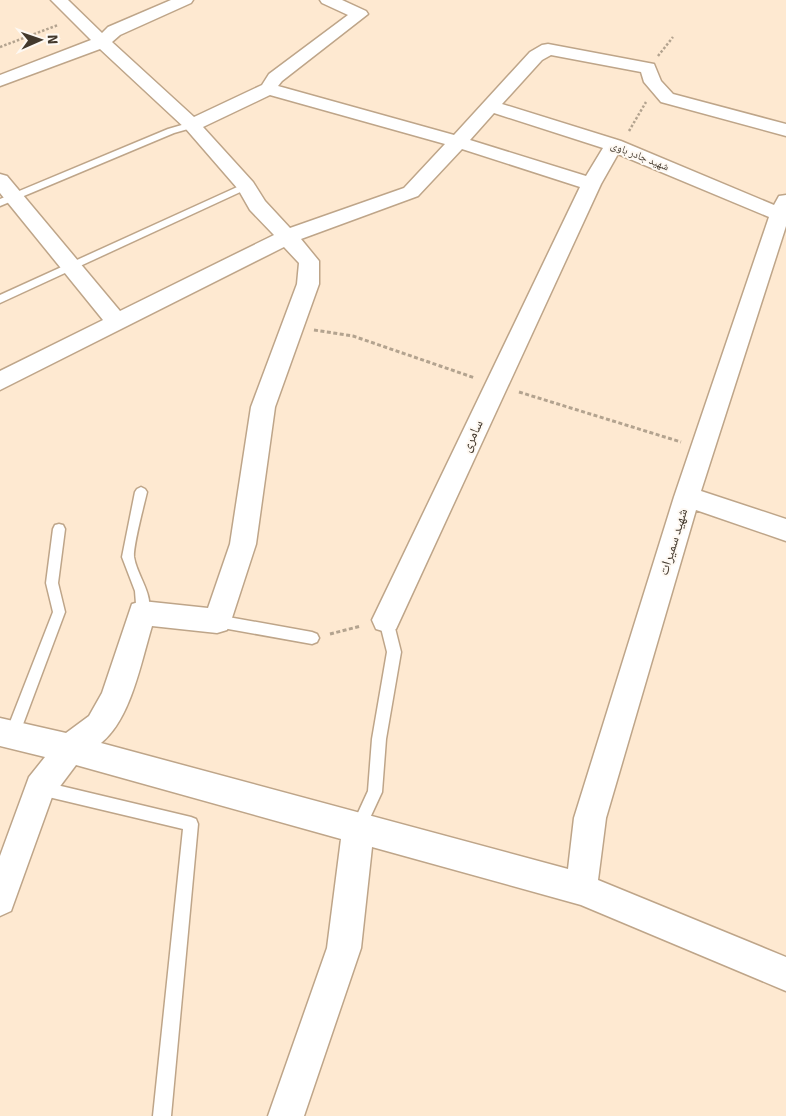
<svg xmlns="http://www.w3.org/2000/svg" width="786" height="1116" viewBox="0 0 786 1116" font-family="Signika,'Noto Naskh Arabic',sans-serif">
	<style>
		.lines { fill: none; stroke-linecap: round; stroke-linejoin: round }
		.service-casing { stroke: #bea589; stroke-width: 3 }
		.minor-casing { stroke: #bea589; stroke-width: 3 }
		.path-far1 { stroke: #b3a38f; stroke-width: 2.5; stroke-dasharray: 2.5 2; stroke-linecap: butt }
		.path { stroke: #b3a38f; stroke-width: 3; stroke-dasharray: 4 2.5; stroke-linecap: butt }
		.service { fill: #fff; fill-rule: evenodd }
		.minor { fill: #fff; fill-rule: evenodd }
		.labels { text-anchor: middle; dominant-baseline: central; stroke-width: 4; stroke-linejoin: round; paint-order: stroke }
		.far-street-label { font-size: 11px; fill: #43392d; stroke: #fef9f3 }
		.street-label { font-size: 14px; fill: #43392d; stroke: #fef9f3 }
	</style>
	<rect width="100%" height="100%" fill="#fee9d1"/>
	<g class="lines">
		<g class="service-casing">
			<g id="service">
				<polygon points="192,122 196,125 195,127 174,133 0,206 0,199 168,129"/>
				<polygon points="246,183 251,186 249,188 0,303 0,295"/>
				<path d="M141 487 145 489 147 492C144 505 133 546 134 557 137 577 156 596 147 617L142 619 137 617 135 591 122 557 135 492 137 489Z"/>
				<polygon points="59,524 63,525 65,529 58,583 65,612 19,735 17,740 12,742 7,740 5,735 53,612 46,583 53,529 55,525"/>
				<polygon points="386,614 391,616 393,620 401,652 386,739 382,792 363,833 358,835 353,833 351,828 368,791 372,739 387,652 379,620 381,616"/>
				<polygon points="217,615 312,632 317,634 319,638 317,642 312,644 217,627 212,625 210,621 212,617"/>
				<polygon points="40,781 191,817 196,819 198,824 171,1116 153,1116 183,829 40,795 35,793 33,788 35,783"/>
			</g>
		</g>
		<g class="minor-casing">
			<path id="minor" d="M51 0H68L102 33 108 27 171 0H193L191 3 120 35 112 42 194 117 262 85 269 74 348 15 322 3 320 0H342L366 11 368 14 282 81 278 86 454 135 530 52 542 45 548 44 654 64 661 81 673 94 786 124V136L661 102 644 82 641 72 551 55 542 60 502 104 621 141 774 205 779 196 786 195V226L701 491 786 519V541L696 510 606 818 598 880 786 957V991L581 905 372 847 361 948 304 1116H268L327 948 341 839 76 765 52 797 11 911 0 916V856L29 777 45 757 0 746V718L66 733 89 716 102 693 132 604 142 601 208 608 230 544 251 407 297 284 299 263 284 247 0 390V371L103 320 0 193V174L7 176 120 311 274 235 250 210 238 189 186 129 100 49 0 86V75L91 40ZM270 95 445 144 404 188 290 228 265 201 253 182 203 127ZM494 113 603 148 586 176 470 140ZM462 149 580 187 372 620 376 629 386 632 396 629 601 184 618 154 769 217 674 497 574 818 568 869 101 743C131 719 141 662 152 626L217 633 227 630 231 621 256 544 275 407 319 284V261L301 239 418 196Z"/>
		</g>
		<g class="path-far1">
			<polyline points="0,47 58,25"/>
			<polyline points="658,56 673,37"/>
			<polyline points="629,131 646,102"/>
		</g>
		<g class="path">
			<polyline points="314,330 353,336 475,378"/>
			<polyline points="519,392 681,442"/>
			<polyline points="330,634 361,626"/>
		</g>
		<use href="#service" class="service"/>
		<use href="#minor" class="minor"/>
	</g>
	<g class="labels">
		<g class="far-street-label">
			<text transform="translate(640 156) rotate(22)">شهید جادر باوی</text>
		</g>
		<g class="street-label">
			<text transform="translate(472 436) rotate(-65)">سامری</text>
			<text transform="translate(673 542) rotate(-73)">شهید سمیرات</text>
		</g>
	</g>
	<g transform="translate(40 40) rotate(88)" stroke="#fef9f3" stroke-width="4" paint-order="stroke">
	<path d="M0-4L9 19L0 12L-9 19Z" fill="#43392d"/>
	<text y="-8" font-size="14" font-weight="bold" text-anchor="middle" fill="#43392d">N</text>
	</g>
</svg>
